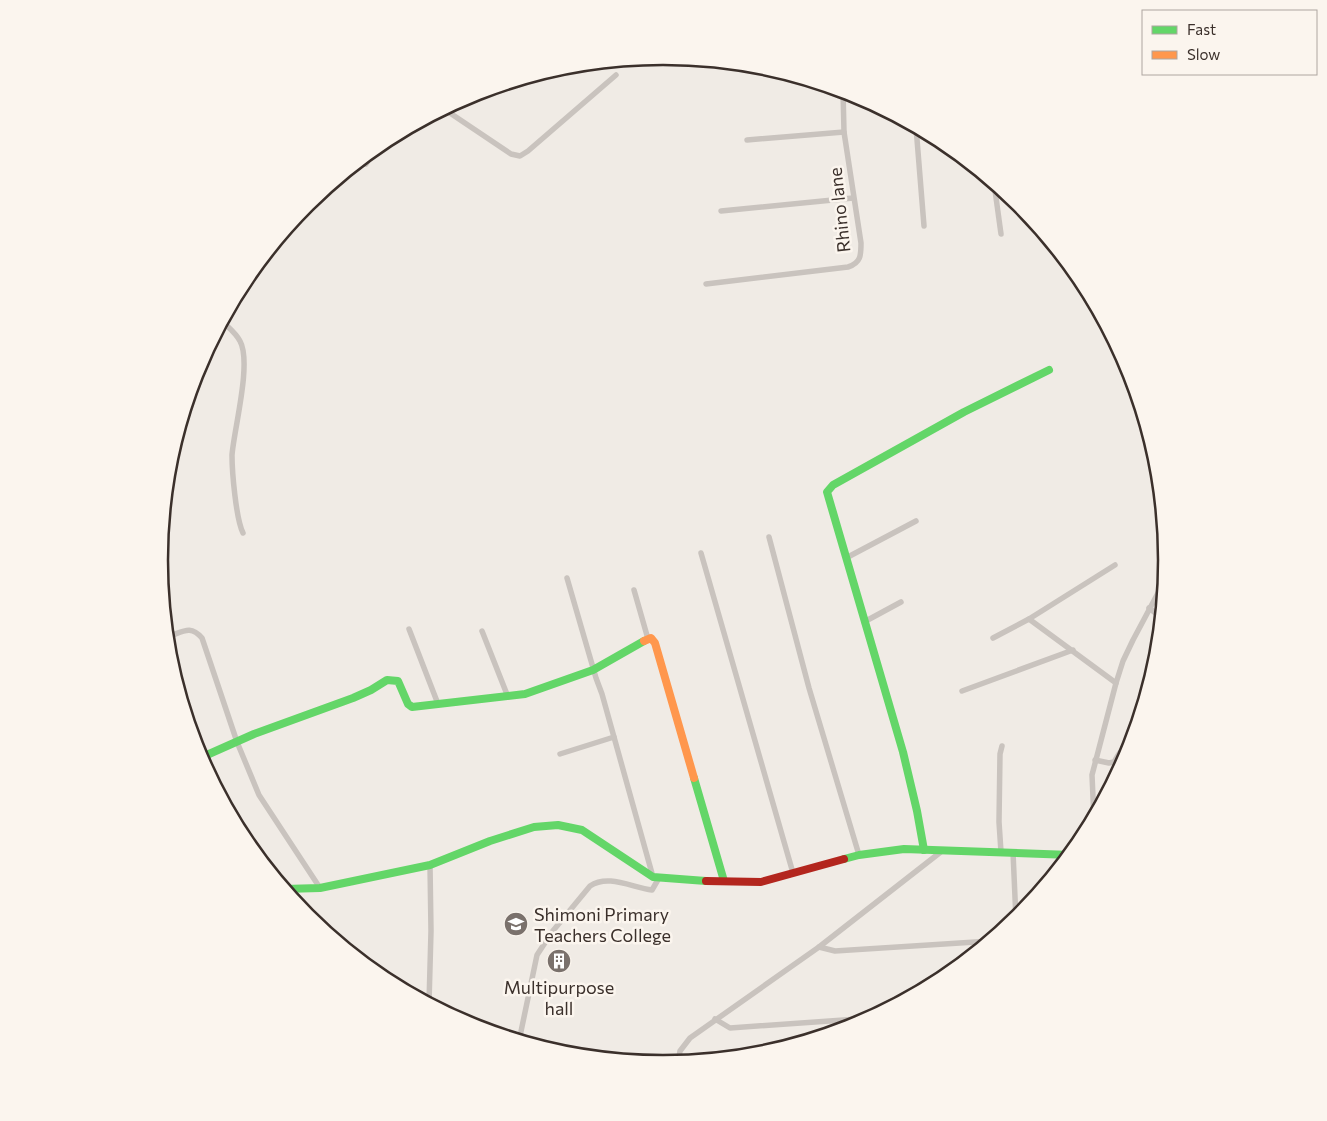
<svg xmlns="http://www.w3.org/2000/svg" width="1327" height="1121" viewBox="0 0 1327 1121" font-family="Commissioner,sans-serif">
	<style>
		.lines { fill: none; stroke-linecap: round; stroke-linejoin: round }
		.street { stroke: #c9c3be; stroke-width: 5.5 }
		.fast { stroke: #63d668; stroke-width: 8 }
		.slow { stroke: #ff974d; stroke-width: 8 }
		.jam { stroke: #b3261e; stroke-width: 8 }
		.labels { text-anchor: middle; dominant-baseline: central; stroke-width: 5; stroke-linejoin: round; paint-order: stroke }
		.street-label { font-size: 18px; fill: #3b302b; stroke: #fbf5ee }
		.poi-label { font-size: 18px; fill: #3b302b; stroke: #fbf5ee; text-anchor: start }
		.rim { fill: none; stroke: #3b302b; stroke-width: 2.5 }
	</style>
	<rect width="100%" height="100%" fill="#f0ebe5"/>
	<g class="lines">
		<g class="street">
			<polyline points="444,109 511,154 520,156 528,151 616,75"/>
			<polyline points="916,127 924,226"/>
			<polyline points="747,140 844,132"/>
			<polyline points="366,164 379,145"/>
			<polyline points="994,183 1001,234"/>
			<polyline points="721,211 853,198"/>
			<path d="M706 284 848 267C861 263 861 255 861 243L844 132 843 90"/>
			<path d="M222 321C228 327 236 333 240 341 252 363 234 429 232 455 232 472 236 519 243 533"/>
			<polyline points="769,537 809,688 859,855"/>
			<polyline points="701,553 793,873"/>
			<polyline points="846,558 916,521"/>
			<polyline points="567,578 596,678 602,694 653,877"/>
			<polyline points="634,590 648,639"/>
			<polyline points="1149,608 1162,618"/>
			<polyline points="1029,619 1115,565"/>
			<polyline points="864,622 901,602"/>
			<polyline points="409,629 438,704"/>
			<polyline points="482,631 508,697"/>
			<path d="M167 637C183 632 190 624 202 638L237 742 259 795 320 888"/>
			<polyline points="993,638 1029,619 1116,683"/>
			<polyline points="962,691 1073,650"/>
			<polyline points="560,754 614,737"/>
			<path d="M1095 760 1109 763 1114 762C1119 754 1121 747 1131 747"/>
			<polyline points="1094,820 1092,775 1116,683 1123,661 1133,640 1166,578"/>
			<polyline points="1001,852 999,822 1000,754 1002,746"/>
			<polyline points="1013,852 1016,920"/>
			<polyline points="819,947 835,951 991,941"/>
			<polyline points="429,1003 431,931 430,865"/>
			<polyline points="715,1019 730,1028 872,1018"/>
			<path d="M519 1041 537 955 552 932 590 886C608 874 631 887 652 890L659 878"/>
			<polyline points="678,1063 680,1051 690,1038 819,947 942,851"/>
		</g>
		<g class="fast">
			<polyline points="200,758 254,734 353,698 371,690 387,680 398,681 408,704 412,707 525,694 593,670 644,641"/>
			<polyline points="694,778 724,881"/>
			<polyline points="924,850 917,811 903,752 827,492 833,485 964,412 1049,370"/>
			<polyline points="844,859 859,855 904,849 1071,855"/>
			<polyline points="284,889 320,888 430,865 490,841 534,827 558,825 582,830 653,877 706,881"/>
		</g>
		<polyline class="slow" points="644,641 651,638 655,643 694,778"/>
		<polyline class="jam" points="706,881 761,882 844,859"/>
	</g>
	<defs>
		<g id="school-disc" transform="scale(1.25)"><circle r="9.5" fill="#7a716c" stroke="#fbf5ee"/><path d="M0-5L7-2L0 1L-7-2ZM-4 1L0 2.5L4 1V4Q0 6-4 4Z" fill="#fff"/></g>
		<g id="building-disc" transform="scale(1.25)"><circle r="9.5" fill="#7a716c" stroke="#fbf5ee"/><path d="M-4-6H4V6H1V3H-1V6H-4ZM-2.5-4.3h1.7v1.8h-1.7ZM.8-4.3h1.7v1.8H.8ZM-2.5-1h1.7V.8h-1.7ZM.8-1h1.7V.8H.8Z" fill="#fff"/></g>
	</defs>
	<g fill-rule="evenodd">
		<use href="#school-disc" x="516" y="924"/>
		<use href="#building-disc" x="559" y="961"/>
	</g>
	<g class="labels">
		<g class="street-label">
			<text transform="translate(839 210) rotate(-96)">Rhino lane</text>
		</g>
		<g class="poi-label">
			<text x="534" y="914">Shimoni Primary<tspan x="534" dy="21">Teachers College</tspan></text>
			<text x="559" y="987" text-anchor="middle">Multipurpose<tspan x="559" dy="21">hall</tspan></text>
		</g>
	</g>
	<path d="M0 0H1327V1121H0ZM168 560a495 495 0 1 1 990 0a495 495 0 1 1-990 0Z" fill="#fbf5ee" fill-rule="evenodd"/>
	<path class="rim" d="M168 560a495 495 0 1 1 990 0a495 495 0 1 1-990 0Z"/>
	<rect x="1142" y="10" width="175" height="65" fill="#fbf5ee" stroke="#aea6a0"/>
	<rect x="1152" y="26" width="25" height="8" fill="#63d668" stroke="#aea6a0"/>
	<text x="1187" y="35" font-size="15" fill="#3b302b">Fast</text>
	<rect x="1152" y="51" width="25" height="8" fill="#ff974d" stroke="#aea6a0"/>
	<text x="1187" y="60" font-size="15" fill="#3b302b">Slow</text>
</svg>
